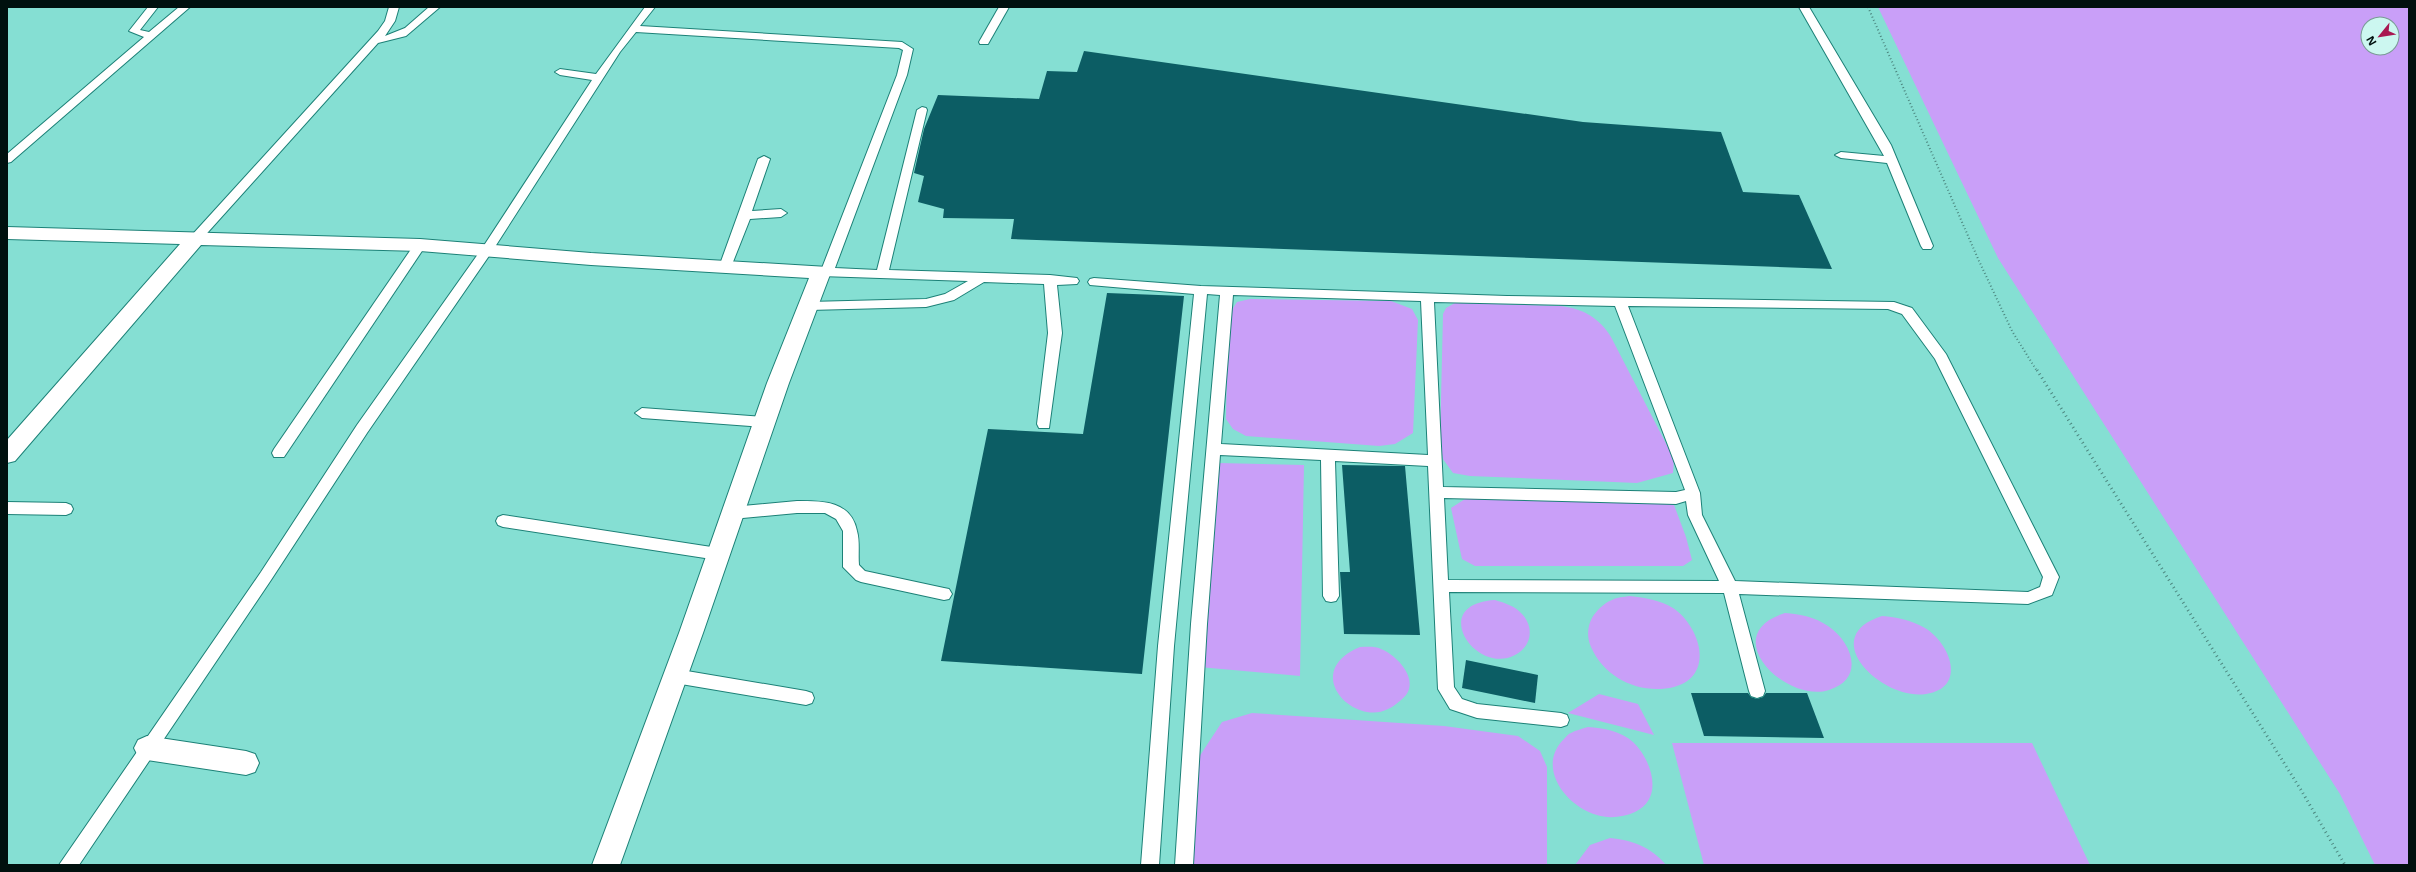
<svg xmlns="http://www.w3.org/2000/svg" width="2416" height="872" viewBox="0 0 2416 872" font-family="'Noto Sans',sans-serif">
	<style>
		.water { fill: #c99ff8; fill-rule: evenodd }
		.building { fill: #0c5d64 }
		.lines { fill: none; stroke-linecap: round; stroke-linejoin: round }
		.service-casing { stroke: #1c8177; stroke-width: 2 }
		.minor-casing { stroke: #1c8177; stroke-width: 2 }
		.path-far1 { stroke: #4d8880; stroke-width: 2; stroke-dasharray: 1 2.5; stroke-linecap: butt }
		.path { stroke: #4d8880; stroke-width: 3; stroke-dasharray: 1 3.5; stroke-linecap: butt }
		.service { fill: #fff; fill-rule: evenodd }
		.minor { fill: #fff; fill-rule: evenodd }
	</style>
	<rect width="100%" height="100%" fill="#85dfd3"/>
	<g class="water">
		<path d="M1878 7H2409V865H2375L2340 794 1998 258ZM2368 24H2392V48H2368Z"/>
		<polygon points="1250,299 1391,301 1412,309 1418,320 1413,433 1395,444 1379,446 1246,436 1233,429 1226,419 1228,316 1237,302"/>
		<path d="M1455 303 1561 306C1584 309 1599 318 1611 337L1674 459 1673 473 1637 483 1470 476 1453 473 1443 459 1440 443 1443 314 1446 308Z"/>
		<polygon points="1218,463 1304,465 1300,676 1199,667"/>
		<polygon points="1465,499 1656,500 1674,505 1686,537 1692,560 1683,566 1475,566 1462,559 1451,508"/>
		<path d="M1630 596C1645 598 1660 600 1673 608 1700 626 1716 676 1674 687 1641 695 1605 679 1591 647 1587 638 1587 627 1592 618 1596 611 1604 603 1612 600 1617 597 1624 597 1630 596Z"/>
		<path d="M1495 600C1505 603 1515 606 1522 614 1535 628 1531 647 1515 655 1476 676 1427 604 1495 600Z"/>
		<path d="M1785 613C1800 614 1815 617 1828 626 1853 643 1865 679 1829 690 1787 704 1715 635 1785 613Z"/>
		<path d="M1882 616C1897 617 1911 620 1925 628 1951 644 1967 688 1926 694 1883 701 1815 637 1882 616Z"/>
		<path d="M1360 647C1367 647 1375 646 1381 649 1399 656 1423 684 1401 700 1397 703 1393 707 1388 709 1354 727 1300 672 1360 647Z"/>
		<polygon points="1599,694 1638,704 1654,735 1568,713"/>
		<polygon points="1252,713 1444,726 1518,736 1540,751 1547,767 1547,865 1192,865 1199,757 1222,722"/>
		<path d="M1588 727C1603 728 1621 731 1633 742 1651 759 1665 798 1635 812 1624 817 1609 819 1597 815 1567 807 1537 769 1562 741 1565 739 1567 734 1571 733 1576 730 1582 729 1588 727Z"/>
		<polygon points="1672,743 2032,743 2090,865 1704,865"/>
		<path d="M1610 838C1632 840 1651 847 1666 865H1575L1590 845Z"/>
	</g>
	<g class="building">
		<polygon points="1084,51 1583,122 1721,132 1743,192 1799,195 1832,269 1011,239 1014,219 943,218 944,209 918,202 924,176 914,173 924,129 938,95 1039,99 1047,71 1077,72"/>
		<polygon points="1107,293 1184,296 1142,674 941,661 988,429 1083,434"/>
		<polygon points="1342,465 1405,466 1420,635 1344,634 1340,572 1350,572"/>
		<polygon points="1466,660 1538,675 1535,703 1462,688"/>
		<polygon points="1691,693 1748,693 1751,697 1757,699 1763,697 1766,693 1807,693 1824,738 1704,736"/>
	</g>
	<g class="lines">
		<g class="service-casing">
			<g id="service">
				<polygon points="148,7 158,7 140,30 149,32 179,7 190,7 11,162 7,163 7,154 144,37 129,31"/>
				<polygon points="389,7 399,7 395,21 385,36 405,28 429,7 440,7 406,36 378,43 200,241 192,241 190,238 192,235 378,31 385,21"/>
				<polygon points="645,7 655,7 640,26 902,42 913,49 907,75 835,268 877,270 917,110 922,107 926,108 927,110 889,270 1050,275 1077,278 1079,281 1077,284 1057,285 1062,333 1049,428 1039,428 1037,424 1048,333 1044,284 984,282 954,300 926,307 809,310 803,306 809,302 926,299 945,294 968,281 821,276 815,272 817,269 822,268 897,75 903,50 899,48 636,32 620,52 491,253 367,433 271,580 79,865 59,865 261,572 357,425 483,247 592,80 560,75 555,72 560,69 596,74"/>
				<polygon points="999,7 1009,7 988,44 980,44 979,42"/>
				<polygon points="1799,7 1809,7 1891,145 1933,246 1931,249 1923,249 1921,246 1887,163 1841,158 1835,155 1841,152 1884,156"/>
				<polygon points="764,156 770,159 752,211 781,209 787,213 781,217 750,219 731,267 729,270 721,270 719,267 758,159"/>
				<polygon points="420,241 426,245 284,457 274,457 272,453 274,449 416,242"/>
				<path d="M1094 278 1201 286 1507 296 1894 302 1912 308 1946 354 2059 577 2052 595 2028 604 1739 594 1765 691 1763 696 1757 698 1751 696 1749 691 1724 593 1449 592 1454 687 1462 699 1477 704 1561 713 1567 715 1569 720 1567 725 1561 727 1477 718 1450 709 1438 689 1428 466 1335 461 1339 596 1336 601 1331 602 1326 601 1323 596 1321 460 1220 455 1207 624 1193 865H1175L1191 624 1220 295 1207 294 1174 646 1159 865H1141L1158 646 1194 294 1090 285 1088 282 1090 279ZM1233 295 1421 301 1428 455 1221 444ZM1434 302 1615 306 1685 490 1676 492 1443 487ZM1628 306 1888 309 1902 314 1935 359 2043 577 2040 587 2028 592 1735 581 1702 515 1700 493ZM1444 498 1676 504 1686 501 1688 515 1719 581 1448 580Z"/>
				<polygon points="642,408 764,417 769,418 771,422 769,426 764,427 642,418 635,413"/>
				<path d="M797 501C821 501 851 500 857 531 860 541 858 554 859 565L865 571 944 588 949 589 952 594 949 599 944 600 861 582 856 580 843 567V531L836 519 825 513H797L732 519 727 517 725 513 727 509 732 507Z"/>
				<polygon points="7,502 66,503 71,505 73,509 71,513 66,515 7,514"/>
				<polygon points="503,515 718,548 723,550 726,554 723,558 718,560 503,527 498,525 496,521 498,517"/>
				<polygon points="675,669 806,691 812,693 814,698 812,703 806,705 675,683 669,681 667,676 669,671"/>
			</g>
		</g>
		<g class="minor-casing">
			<g id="minor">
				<polygon points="7,227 420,239 591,253 828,267 831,272 789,383 703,633 620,865 592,865 679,633 767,383 809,278 591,265 420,251 201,245 15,461 7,463 7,440 180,244 7,239"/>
				<polygon points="147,736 246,751 255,754 259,763 255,772 246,775 147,760 138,756 134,748 138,740"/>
			</g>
		</g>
		<polyline class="path-far1" points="1868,7 1979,261 2012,331 2037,371"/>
		<polyline class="path" points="2037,370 2301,790 2345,865"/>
		<use href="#service" class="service"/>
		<use href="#minor" class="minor"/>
	</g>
	<rect width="2416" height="872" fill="none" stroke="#00100e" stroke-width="16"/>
	<g transform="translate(2380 36) rotate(240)"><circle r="19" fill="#ccf7f0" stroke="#7a9b96"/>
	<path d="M0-3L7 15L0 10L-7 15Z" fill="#a91851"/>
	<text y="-6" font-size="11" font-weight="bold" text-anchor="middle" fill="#00100e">N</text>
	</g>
</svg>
